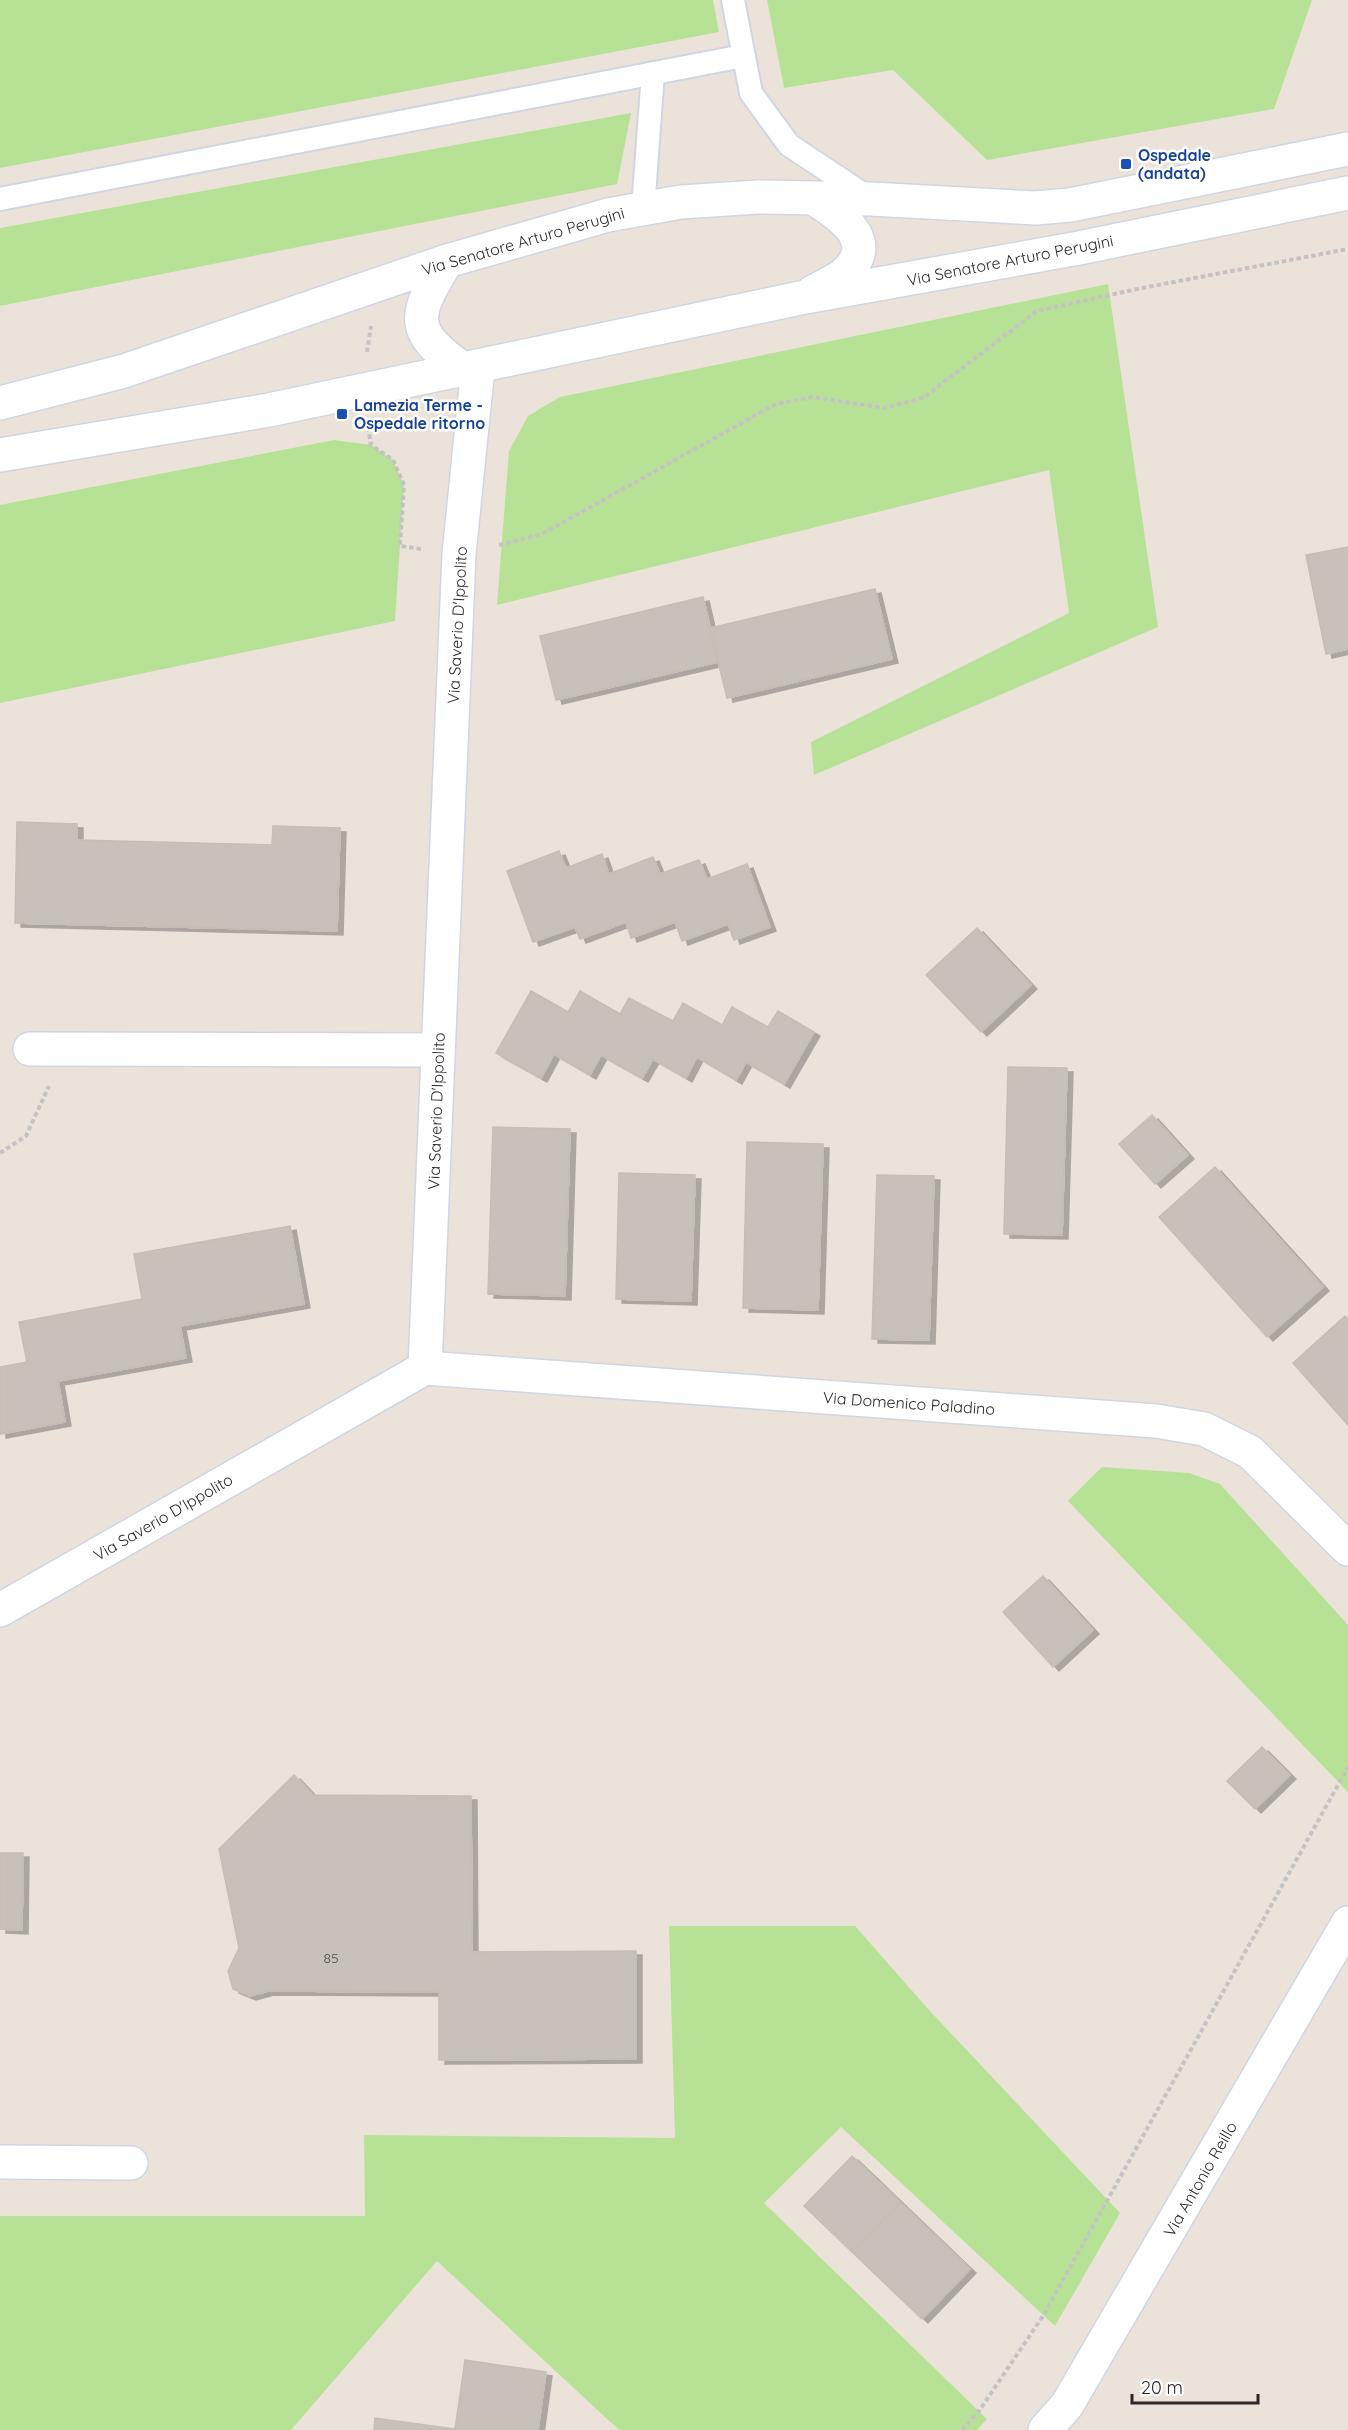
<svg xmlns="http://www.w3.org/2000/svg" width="1348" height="2430" viewBox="0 0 1348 2430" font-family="Quicksand,sans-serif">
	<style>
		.green { fill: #b7e296 }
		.building { fill: #c7c1b9; stroke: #c6beb4; stroke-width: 1.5; filter: url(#shadow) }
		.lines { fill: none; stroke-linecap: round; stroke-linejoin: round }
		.service-casing { stroke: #d0d5e2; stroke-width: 26 }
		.minor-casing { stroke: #d0d5e2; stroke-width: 36 }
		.path { stroke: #c3c3c3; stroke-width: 4; stroke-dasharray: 4.5 3; stroke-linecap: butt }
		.service { stroke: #fff; stroke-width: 22 }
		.minor { stroke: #fff; stroke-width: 33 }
		.transit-dot { fill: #1a4fb4; stroke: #fff; stroke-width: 2 }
		.labels { text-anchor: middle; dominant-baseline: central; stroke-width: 5; stroke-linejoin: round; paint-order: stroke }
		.number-label { font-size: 14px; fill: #504f4d }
		.transit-label { font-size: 16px; font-weight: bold; fill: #164399; stroke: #fff; text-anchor: start }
		.street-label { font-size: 16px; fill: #292929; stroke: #fff }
	</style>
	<defs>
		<filter id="shadow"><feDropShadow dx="6" dy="4" stdDeviation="0" flood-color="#0004"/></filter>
	</defs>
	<rect width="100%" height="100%" fill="#ebe3da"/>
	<g class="green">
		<polygon points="0,0 713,0 719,32 0,168"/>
		<polygon points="767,0 1312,0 1274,109 987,160 893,70 784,88"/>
		<polygon points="631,113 617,184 0,306 0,228"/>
		<polygon points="1108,284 1158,627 814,775 811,742 1069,613 1049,470 497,605 509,451 528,416 560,397"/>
		<polygon points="334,440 371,445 393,460 404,485 395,621 0,703 0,505"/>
		<polygon points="1102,1467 1189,1473 1220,1484 1348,1625 1348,1792 1068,1501"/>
		<polygon points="669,1926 855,1926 929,2010 1120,2213 1055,2326 841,2127 764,2203 987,2419 977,2430 619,2430 437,2261 291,2430 0,2430 0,2216 365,2216 364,2135 675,2138"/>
	</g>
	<g class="building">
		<polygon points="1348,547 1348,649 1326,654 1306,555"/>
		<polygon points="875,589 892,659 727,698 710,628"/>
		<polygon points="703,597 718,662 556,700 540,636"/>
		<polygon points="17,822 77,824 77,840 272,845 273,826 340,828 337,931 15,923"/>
		<polygon points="559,851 566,868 602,854 609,874 653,857 660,874 699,860 707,879 747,864 770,927 734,940 728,924 682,941 675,922 631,938 626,922 580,939 575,927 533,942 507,871"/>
		<polygon points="977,928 1031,985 981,1032 926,975"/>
		<polygon points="531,991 568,1012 580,991 620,1014 629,998 673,1021 683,1003 722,1025 732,1007 768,1027 778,1011 814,1032 784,1084 746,1062 736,1080 697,1057 686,1078 653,1059 642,1078 601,1055 590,1075 554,1054 541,1078 496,1053"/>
		<polygon points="1008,1067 1067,1068 1062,1235 1004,1234"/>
		<polygon points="1152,1115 1188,1155 1155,1184 1119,1144"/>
		<polygon points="493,1127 570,1129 565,1296 488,1294"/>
		<polygon points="747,1142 823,1144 818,1310 743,1308"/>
		<polygon points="1215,1167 1323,1287 1267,1337 1159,1217"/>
		<polygon points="619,1173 695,1175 691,1301 616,1299"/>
		<polygon points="877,1175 934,1176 929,1340 872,1339"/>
		<polygon points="290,1226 304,1304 180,1326 186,1358 58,1381 65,1422 0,1434 0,1367 27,1362 19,1322 142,1299 134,1254"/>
		<polygon points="1345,1316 1348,1319 1348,1425 1293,1363"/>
		<polygon points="1043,1576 1093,1630 1053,1667 1003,1612"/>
		<polygon points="1262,1747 1290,1775 1255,1809 1227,1781"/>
		<polygon points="294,1775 313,1795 471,1796 472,1952 636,1951 636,2059 439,2060 439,1992 268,1991 250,1996 233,1989 228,1971 239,1948 219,1849"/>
		<polygon points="0,1853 23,1853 22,1930 0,1929"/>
		<polygon points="852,2156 900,2202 852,2252 804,2206"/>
		<polygon points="900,2202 970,2269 922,2319 852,2252"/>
		<polygon points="465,2360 546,2372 538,2430 374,2430 375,2418 455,2429"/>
	</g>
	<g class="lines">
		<g class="service-casing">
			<g id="service">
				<polyline points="733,0 751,93 789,145 869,198"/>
				<polyline points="0,199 743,56"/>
				<polyline points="643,209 653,73"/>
			</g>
		</g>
		<g class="minor-casing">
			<g id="minor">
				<path d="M447 261C412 317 409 331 464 370"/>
				<path d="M813 292C822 287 833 282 842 276 882 243 842 216 813 198"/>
				<polyline points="0,403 124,371 447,261 608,215 681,202 758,197 871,199 1036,208 1070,205 1348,149"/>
				<polyline points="0,455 269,410 800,298 1079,248 1348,193"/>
				<polyline points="30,1049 438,1050"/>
				<polyline points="425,1368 1156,1421 1204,1429 1250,1452 1348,1549"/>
				<polyline points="0,1610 425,1368 459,554 478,367"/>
				<polyline points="0,2162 131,2163"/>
				<polyline points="1045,2430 1067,2405 1348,1923"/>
			</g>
		</g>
		<g class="path">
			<polyline points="367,352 371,326"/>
			<polyline points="368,427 371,445 393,460 404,485 400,546 421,549"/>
			<polyline points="499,545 542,534 776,404 812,397 884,408 923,398 1037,311 1137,289 1348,249"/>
			<polyline points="0,1153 26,1136 49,1086"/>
			<polyline points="962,2430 979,2411 1043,2316 1348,1767"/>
		</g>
		<use href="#service" class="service"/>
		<use href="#minor" class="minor"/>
	</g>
	<g class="transit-dot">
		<rect x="1120" y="158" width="12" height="12" rx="3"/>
		<rect x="336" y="408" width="12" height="12" rx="3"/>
	</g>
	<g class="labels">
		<g class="number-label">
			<text x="331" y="1958">85</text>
		</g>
		<g class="transit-label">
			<text x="1138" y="155">Ospedale<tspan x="1138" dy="18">(andata)</tspan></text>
			<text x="354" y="405">Lamezia Terme -<tspan x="354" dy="18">Ospedale ritorno</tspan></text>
		</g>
		<g class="street-label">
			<text transform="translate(523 241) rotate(-16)">Via Senatore Arturo Perugini</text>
			<text transform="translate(1010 260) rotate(-11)">Via Senatore Arturo Perugini</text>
			<text transform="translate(457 625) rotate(-87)">Via Saverio D'Ippolito</text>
			<text transform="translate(436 1111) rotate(-88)">Via Saverio D'Ippolito</text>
			<text transform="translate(909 1403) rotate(4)">Via Domenico Paladino</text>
			<text transform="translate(163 1517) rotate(-30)">Via Saverio D'Ippolito</text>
			<text transform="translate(1200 2179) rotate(-60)">Via Antonio Reillo</text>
		</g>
	</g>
	<path d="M1132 2394v9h126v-9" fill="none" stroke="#292929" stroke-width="3"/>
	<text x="1141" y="2394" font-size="18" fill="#292929" stroke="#ffffff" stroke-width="4.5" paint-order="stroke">20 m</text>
</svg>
